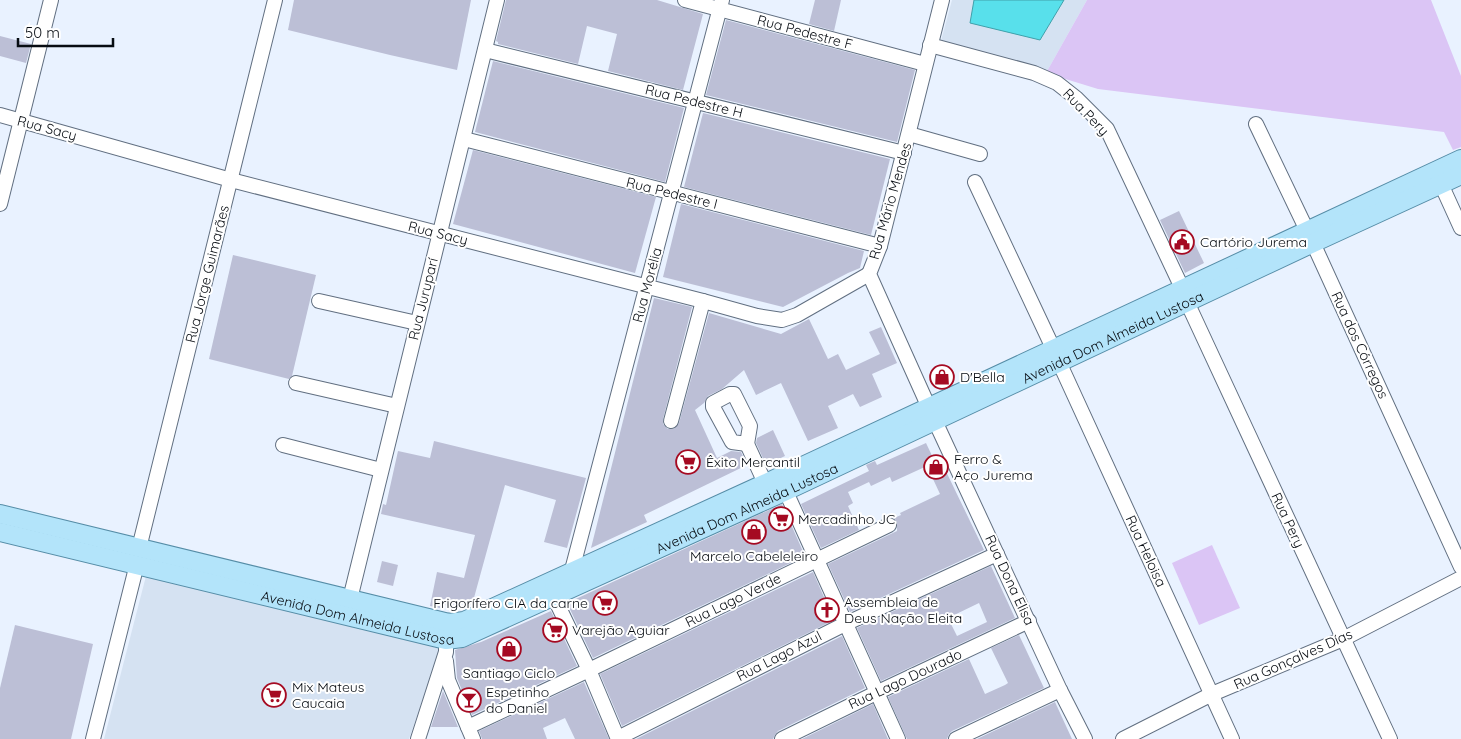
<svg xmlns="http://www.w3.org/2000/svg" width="1461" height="739" viewBox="0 0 1461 739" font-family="Quicksand,sans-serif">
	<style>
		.built { fill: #d5e2f2 }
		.green { fill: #dbc5f5 }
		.water { fill: #58e0eb; stroke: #40a0aa }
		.building { fill: #bcbfd6; fill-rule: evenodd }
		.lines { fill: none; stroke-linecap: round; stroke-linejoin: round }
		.minor-casing { stroke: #616f81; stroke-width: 16 }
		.major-casing { stroke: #568da7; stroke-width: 20 }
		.minor { stroke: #fff; stroke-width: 14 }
		.major { stroke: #b3e4fa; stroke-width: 18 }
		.labels { text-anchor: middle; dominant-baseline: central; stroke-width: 4; stroke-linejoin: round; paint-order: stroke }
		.street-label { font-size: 14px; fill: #070c12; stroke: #fff }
		.poi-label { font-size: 14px; fill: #070c12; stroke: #fff; text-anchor: start }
	</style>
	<rect width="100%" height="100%" fill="#e9f2ff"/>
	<g class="built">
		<polygon points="952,0 1087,0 1046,73 941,41"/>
		<polygon points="146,576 437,646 440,650 409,739 104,739"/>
	</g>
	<g class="green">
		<polygon points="1087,0 1431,0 1461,76 1461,147 1453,150 1444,132 1098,89 1046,73"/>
		<polygon points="1212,545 1240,608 1199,625 1172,563"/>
	</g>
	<polygon class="water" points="974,0 1064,0 1040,40 970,23"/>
	<g class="building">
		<polygon points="294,0 471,0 457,70 390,55 288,30"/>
		<polygon points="506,0 657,0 703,14 683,90 608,71 617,34 587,26 578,64 498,44 498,42 496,41"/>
		<polygon points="815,0 841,0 834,31 809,24"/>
		<polygon points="726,20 915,70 897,142 706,95"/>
		<polygon points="0,36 31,44 26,63 0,56"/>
		<polygon points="493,61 684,108 665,182 475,132"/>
		<polygon points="703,113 890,159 871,235 684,187"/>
		<polygon points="473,150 656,197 635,273 453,224"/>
		<polygon points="681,204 864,251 860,268 848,273 783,307 663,277"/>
		<polygon points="1179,211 1204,263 1185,273 1160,220"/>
		<polygon points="233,255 316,275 292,376 289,379 209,359"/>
		<polygon points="654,298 692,307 663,419 663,424 668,429 674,429 679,423 709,313 781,334 809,319 828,359 838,354 846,370 880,354 869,332 881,327 897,363 872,374 882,397 860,407 853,394 828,406 838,428 808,441 781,383 756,395 744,370 722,389 708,396 704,403 695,410 717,458 731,451 741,452 747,465 644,515 647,522 591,548"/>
		<polygon points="773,430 785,456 766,465 756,443 757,438"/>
		<polygon points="434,441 586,478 567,548 544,542 556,500 505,485 472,605 459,600 458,605 446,603 444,609 430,606 437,572 464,578 475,535 381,514 383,504 386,505 398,451 430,458"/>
		<polygon points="926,443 935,462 940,459 984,550 850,612 828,564 897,531 897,522 894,518 901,515 900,513 940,494 927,466 892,482 890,477 871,486 869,482 848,492 853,503 848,506 859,530 821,548 801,504 869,471 866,465 875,461 877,465"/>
		<polygon points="782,504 805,556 593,658 567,603"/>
		<polygon points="382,561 398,565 393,586 377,582"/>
		<path d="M991 566 1015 618 881 681 857 628ZM979 603 987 622 957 636 948 618Z"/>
		<polygon points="813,572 834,620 622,726 600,674"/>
		<polygon points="551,611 577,666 472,715 457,678 455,650 481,642"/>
		<polygon points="15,625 93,644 71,739 0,739 0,688"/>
		<polygon points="1019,635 1044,688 952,731 949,734 947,739 907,739 888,697 969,659 985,694 1005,685 1008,683 991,648"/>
		<polygon points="842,636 865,688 778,731 775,735 773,739 636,739"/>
		<polygon points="584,682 609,739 575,739 565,718 543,728 547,739 482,739 479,731"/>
		<polygon points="443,691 458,727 431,727"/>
		<polygon points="1055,702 1072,739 977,739"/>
		<polygon points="873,704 888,739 802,739"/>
	</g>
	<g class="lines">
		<g class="minor-casing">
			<g id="minor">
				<polyline points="685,0 925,64"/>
				<polyline points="942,0 880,246 869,274 935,421 1060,690 1085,739"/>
				<polyline points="930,45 1034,73 1057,83 1076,98 1107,129 1183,290"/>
				<polyline points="485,50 904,153"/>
				<polyline points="0,115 231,180 703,301 757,316 782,320 797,315 869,274"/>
				<polyline points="1256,124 1313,243 1461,567"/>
				<polyline points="909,134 980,154"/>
				<polyline points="464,139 880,246"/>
				<polyline points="975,182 1053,348"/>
				<polyline points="1441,184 1461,228"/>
				<polyline points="0,204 51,0"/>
				<polyline points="319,301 417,323"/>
				<polyline points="1187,302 1390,739"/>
				<polyline points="1059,362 1232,739"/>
				<polyline points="296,383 397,406"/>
				<polygon points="730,394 734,394 750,426 747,444 732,442 713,407 713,403"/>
				<polyline points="671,421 703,301"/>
				<polyline points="747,444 765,483"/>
				<polyline points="283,445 381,470"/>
				<polyline points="782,483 898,739"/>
				<polyline points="139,548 275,0"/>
				<polyline points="572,570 722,0"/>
				<polyline points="554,597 589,670 618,739"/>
				<polyline points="350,599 497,0"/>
				<polyline points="446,661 448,680 473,739"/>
				<polyline points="468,727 589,670 889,525"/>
				<polyline points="618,738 845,624 997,554"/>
				<polyline points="93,739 137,564"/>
				<polyline points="418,739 446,652 446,640"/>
				<polyline points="782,739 876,693 1029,621"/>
				<polyline points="956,739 1060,690"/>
				<polyline points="1123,739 1212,694 1343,639 1461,578"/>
			</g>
		</g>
		<g class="major-casing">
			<g id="major">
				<polyline points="0,514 449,623 464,621 779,477 1461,159"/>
				<path id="s1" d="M0 532 446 640 462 638 786 491 1313 243 1461 175"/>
			</g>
		</g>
		<use href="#minor" class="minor"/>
		<use href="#major" class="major"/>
	</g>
	<defs>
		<g id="civic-ring" transform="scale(1.25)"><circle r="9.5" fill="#fff" stroke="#a50a22" stroke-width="1.5"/><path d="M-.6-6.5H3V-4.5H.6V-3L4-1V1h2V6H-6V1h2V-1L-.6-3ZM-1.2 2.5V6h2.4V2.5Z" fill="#a50a22"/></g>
		<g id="shop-ring" transform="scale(1.25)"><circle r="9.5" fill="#fff" stroke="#a50a22" stroke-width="1.5"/><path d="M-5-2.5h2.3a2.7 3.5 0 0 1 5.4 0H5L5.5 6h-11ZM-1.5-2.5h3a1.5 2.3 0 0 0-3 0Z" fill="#a50a22"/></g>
		<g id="supermarket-ring" transform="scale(1.25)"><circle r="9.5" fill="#fff" stroke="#a50a22" stroke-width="1.5"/><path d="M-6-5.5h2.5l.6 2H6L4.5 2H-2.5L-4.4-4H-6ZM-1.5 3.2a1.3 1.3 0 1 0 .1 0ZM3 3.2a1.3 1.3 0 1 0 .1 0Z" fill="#a50a22"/></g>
		<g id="church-ring" transform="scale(1.25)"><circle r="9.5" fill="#fff" stroke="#a50a22" stroke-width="1.5"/><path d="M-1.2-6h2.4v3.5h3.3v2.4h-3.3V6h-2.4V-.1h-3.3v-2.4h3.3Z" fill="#a50a22"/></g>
		<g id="bar-ring" transform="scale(1.25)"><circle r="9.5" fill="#fff" stroke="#a50a22" stroke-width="1.5"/><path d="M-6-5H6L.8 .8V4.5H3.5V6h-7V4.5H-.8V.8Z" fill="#a50a22"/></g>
	</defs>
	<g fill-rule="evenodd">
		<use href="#civic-ring" x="1182" y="242"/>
		<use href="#shop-ring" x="942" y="377"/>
		<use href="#supermarket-ring" x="688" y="462"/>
		<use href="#shop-ring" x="936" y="467"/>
		<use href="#supermarket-ring" x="781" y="519"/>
		<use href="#shop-ring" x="754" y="532"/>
		<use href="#supermarket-ring" x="605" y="603"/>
		<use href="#church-ring" x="827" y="610"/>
		<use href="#supermarket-ring" x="555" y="630"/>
		<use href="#shop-ring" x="509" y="649"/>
		<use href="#supermarket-ring" x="274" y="695"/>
		<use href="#bar-ring" x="469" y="700"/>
	</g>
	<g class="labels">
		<g class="street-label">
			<text transform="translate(805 32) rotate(15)">Rua Pedestre F</text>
			<text transform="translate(694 101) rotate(14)">Rua Pedestre H</text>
			<text transform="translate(1086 112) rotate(46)">Rua Pery</text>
			<text transform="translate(47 128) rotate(15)">Rua Sacy</text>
			<text transform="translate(672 193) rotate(14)">Rua Pedestre I</text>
			<text transform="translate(890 201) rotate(-74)">Rua Mário Mendes</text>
			<text transform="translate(438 233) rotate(14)">Rua Sacy</text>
			<text transform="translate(207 274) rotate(-76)">Rua Jorge Guimarães</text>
			<text transform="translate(647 285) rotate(-75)">Rua Morélia</text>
			<text transform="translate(423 299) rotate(-76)">Rua Juruparí</text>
			<text stroke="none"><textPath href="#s1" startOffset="1192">Avenida Dom Almeida Lustosa</textPath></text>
			<text transform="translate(1360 345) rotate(65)">Rua dos Córregos</text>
			<text stroke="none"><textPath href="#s1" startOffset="788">Avenida Dom Almeida Lustosa</textPath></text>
			<text transform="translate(1288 520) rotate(65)">Rua Pery</text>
			<text transform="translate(1146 551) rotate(65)">Rua Heloisa</text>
			<text transform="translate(1010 580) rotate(65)">Rua Dona Elisa</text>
			<text transform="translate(733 600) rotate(-26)">Rua Lago Verde</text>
			<text stroke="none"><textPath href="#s1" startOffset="368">Avenida Dom Almeida Lustosa</textPath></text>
			<text transform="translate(779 656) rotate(-27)">Rua Lago Azul</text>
			<text transform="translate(1293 659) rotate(-24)">Rua Gonçalves Días</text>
			<text transform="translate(905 679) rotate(-25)">Rua Lago Dourado</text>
		</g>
		<g class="poi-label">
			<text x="1200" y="242">Cartório Jurema</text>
			<text x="960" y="377">D'Bella</text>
			<text x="954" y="459">Ferro &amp;<tspan x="954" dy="16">Aço Jurema</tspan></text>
			<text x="706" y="462">Êxito Mercantil</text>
			<text x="798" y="519">Mercadinho JC</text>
			<text x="754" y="556" text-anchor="middle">Marcelo Cabeleleiro</text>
			<text x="844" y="602">Assembleia de<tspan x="844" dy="16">Deus Nação Eleita</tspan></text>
			<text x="588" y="603" text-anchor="end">Frigorífero CIA da carne</text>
			<text x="572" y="630">Varejão Aguiar</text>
			<text x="509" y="673" text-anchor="middle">Santiago Ciclo</text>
			<text x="292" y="687">Mix Mateus<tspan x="292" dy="16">Caucaia</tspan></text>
			<text x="486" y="692">Espetinho<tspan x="486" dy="16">do Daniel</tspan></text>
		</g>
	</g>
	<path d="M18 38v8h95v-8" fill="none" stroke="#070c12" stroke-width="2.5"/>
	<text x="25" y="38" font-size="15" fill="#070c12" stroke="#ffffff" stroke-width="4" paint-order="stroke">50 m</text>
</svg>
